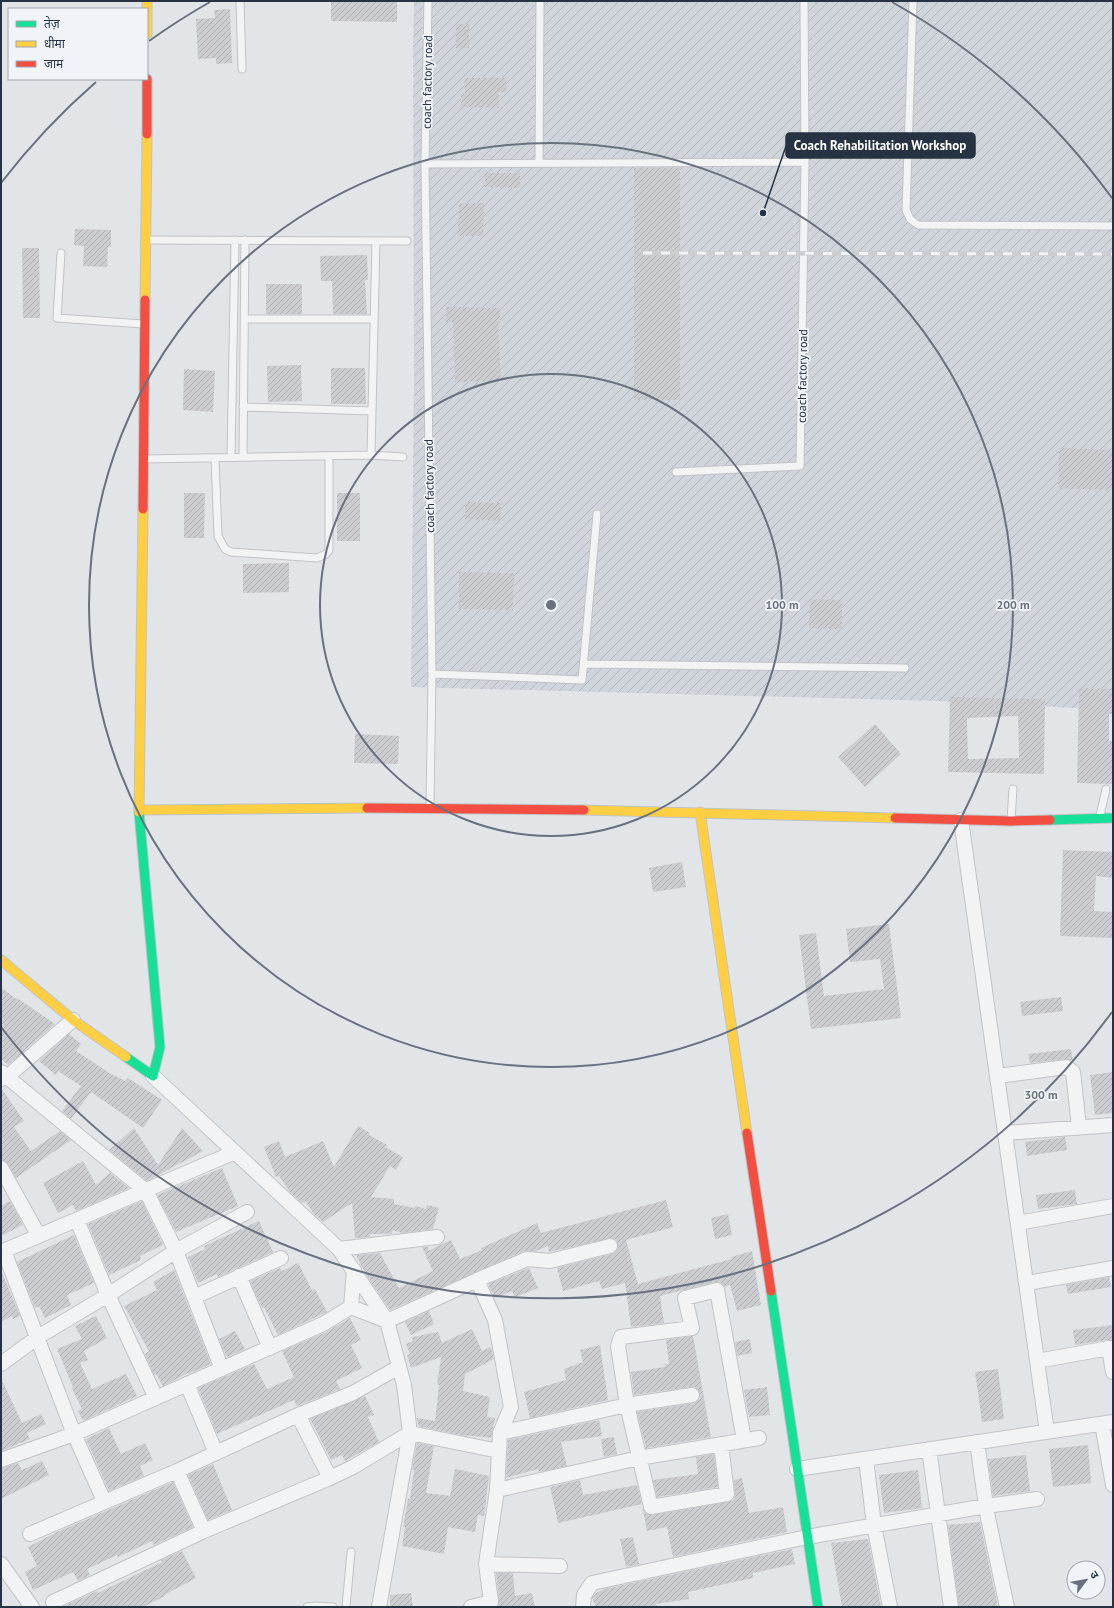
<svg xmlns="http://www.w3.org/2000/svg" width="1114" height="1608" font-family="'PT Sans','Noto Sans Devanagari',sans-serif">
  <style>
    .industrial { fill: url(#industrial-furrows) }
    .building { fill: url(#building-hatch); fill-rule: evenodd }
    .lines { fill: none; stroke-linecap: round; stroke-linejoin: round }
    .lane-casing { stroke: #c0c3c6; stroke-width: 9 }
    .street-casing { stroke: #c0c3c6; stroke-width: 16 }
    .fast-casing { stroke: #c0c3c6; stroke-width: 11 }
    .slow-casing { stroke: #c0c3c6; stroke-width: 11 }
    .jam-casing { stroke: #c0c3c6; stroke-width: 11 }
    .lane { stroke: #f2f3f4; stroke-width: 7 }
    .street { stroke: #f2f3f4; stroke-width: 14 }
    .fast { stroke: #16e098; stroke-width: 9 }
    .slow { stroke: #ffcf43; stroke-width: 9 }
    .jam { stroke: #f24e42; stroke-width: 9 }
    .rail-casing { stroke: #cbcdcf; stroke-width: 4.5 }
    .rail { stroke: #f0f3f7; stroke-width: 3; stroke-dasharray: 9; stroke-linecap: butt }
    .ring { fill: none; stroke: #68717d; stroke-width: 2 }
    .labels { text-anchor: middle; dominant-baseline: central; stroke-width: 3.5; stroke-linejoin: round; paint-order: stroke }
    .street-label { font-size: 12px; fill: #273343; stroke: #f0f3f7 }
    .centre { fill: #68717d; stroke: #f0f3f7; stroke-width: 2 }
    .ring-label { font-size: 12px; text-anchor: middle; font-weight: bold; fill: #68717d; stroke: #f0f3f7; stroke-width: 3.5; stroke-linejoin: round; paint-order: stroke }
    .leader { fill: none; stroke: #273343; stroke-width: 1.5 }
    .callout-dot { fill: #273343; stroke: #f0f3f7; stroke-width: 1.5 }
    .callout { fill: #273343; stroke: #273343; stroke-width: 1.5 }
    .callout-label { font-size: 13px; text-anchor: middle; font-weight: bold; fill: #fff }
  </style>
  <defs>
    <pattern id="industrial-furrows" width="10" height="10" patternUnits="userSpaceOnUse"><rect width="10" height="10" fill="#d0d5db"/><path d="M-1 1l2-2M0 10L10 0M9 11l2-2" fill="none" stroke="#b3b7bd"/></pattern>
    <pattern id="building-hatch" width="6" height="6" patternUnits="userSpaceOnUse"><rect width="6" height="6" fill="#cbcdd0"/><path d="M-1 1l2-2M0 6l6-6M5 7l2-2" fill="none" stroke="#aeb0b4"/></pattern>
  </defs>
  <rect width="100%" height="100%" fill="#e2e5e8"/>
  <path class="industrial" d="M414,1H1113V710L937,701L411,687L414,377L413,50Z"/>
  <path class="building" d="M331,1H397V22L331,21Z
    M230,9L232,63L216,64V58L198,59L196,19L215,18L214,10Z
    M456,24H469V48H456Z
    M464,78H506V92H499V108L461,107V94H465Z
    M634,168H680V400H634Z
    M485,173H520V188L485,187Z
    M484,203L483,236H458L459,204Z
    M75,229L111,230V247H108L107,267L83,266L84,246L74,245Z
    M22,248H39L40,318H23Z
    M367,255L368,280H365L367,314H333L332,281H321L320,256Z
    M266,284H302V314H266Z
    M446,307L500,308V323H498L501,381L455,382L453,322H446Z
    M301,365L302,401L268,402L267,366Z
    M331,368H365L366,404H331Z
    M184,369L215,371L213,412L183,410Z
    M1059,448L1113,450V490L1058,488Z
    M184,493H205L204,538H184Z
    M337,493H360V541H337Z
    M465,502L501,503L500,521L465,519Z
    M289,563V592L243,593V564Z
    M459,572L514,573L513,610L459,609Z
    M810,599L842,600V629L809,628Z
    M1079,688L1113,689V714H1109V741H1113V784L1077,783Z
    M950,697L1045,699L1044,774L948,772ZM1018,716L1019,758L968,759L967,718Z
    M875,724L901,754L865,787L838,757Z
    M355,734L399,736L398,764L354,763Z
    M1063,850L1113,852V878L1096,876L1094,911L1113,912V938L1060,936Z
    M682,862L686,887L653,892L649,868Z
    M889,924L901,1018L811,1029L799,935L816,933L824,996L884,989L880,959L850,962L846,929Z
    M1,987L16,999L17,998L55,1024L8,1065L1,1059Z
    M1061,997L1063,1011L1022,1016L1020,1002Z
    M69,1034L81,1044L76,1051L114,1076V1075L125,1081L128,1078L162,1100L143,1128L91,1092L71,1119L62,1111L81,1086L58,1071L56,1075L39,1061Z
    M1071,1049L1073,1061L1065,1059L1030,1063L1028,1054Z
    M1113,1072V1113L1095,1115L1090,1075Z
    M1,1088L24,1121L14,1127L31,1151L60,1131L71,1140L16,1178L8,1164L1,1160Z
    M358,1126L370,1133L369,1135L387,1145L385,1147L403,1157L396,1170L390,1166L371,1197L394,1199V1204L415,1208V1206L426,1209L427,1205L439,1208L433,1229L403,1233L392,1230V1234H369L371,1237L355,1238L352,1203L323,1222L314,1214L305,1201L302,1203L290,1192L279,1176L276,1177L264,1147L279,1141L285,1157L323,1141L334,1167Z
    M134,1128L158,1165L182,1128L203,1151L147,1181L109,1150Z
    M1065,1137L1067,1150L1027,1156L1025,1142Z
    M83,1161L96,1185L110,1173L129,1188L76,1211L73,1205L58,1213L43,1183Z
    M222,1168L238,1206L176,1232L157,1195Z
    M1075,1190L1077,1204L1038,1209L1036,1195Z
    M666,1200L673,1227L626,1240L638,1284L732,1259L731,1257L752,1251L761,1305L737,1311L730,1285L724,1287L720,1282H715L660,1296L664,1323L631,1327L625,1283L602,1289L599,1281L563,1291L557,1268L612,1254L618,1249V1244L616,1240L612,1238L549,1252L548,1246L536,1251H524L390,1310L365,1273L357,1257V1255L380,1253L399,1288L433,1271L422,1247H429L428,1251L451,1240L460,1259L482,1250L481,1248L537,1223L541,1233Z
    M10,1201L23,1225L1,1236V1206Z
    M142,1201L163,1245L140,1256L141,1260L109,1275L88,1224Z
    M728,1214L732,1235L715,1239L711,1218Z
    M259,1221L273,1252L218,1277L217,1274L198,1283L188,1257L205,1249L204,1246Z
    M74,1235L94,1283L67,1295L71,1305L45,1318L39,1306L35,1308L17,1262Z
    M298,1263L312,1290L315,1289L327,1312L278,1335L264,1307L262,1308L250,1281L280,1268L282,1271Z
    M529,1268L538,1288L515,1297L512,1291L495,1298L488,1284Z
    M1,1270L20,1316L13,1319L12,1316L1,1322Z
    M174,1270L211,1364L188,1374V1373L163,1386L156,1374L154,1375L145,1354L149,1351L124,1306L157,1290L153,1282Z
    M1109,1277L1111,1287L1068,1294L1066,1285Z
    M429,1311L434,1324L411,1335L405,1322Z
    M96,1316L107,1338L84,1351L88,1360L80,1363L92,1389L126,1374L137,1396L83,1421L78,1411L82,1409L72,1388L73,1387L57,1349L82,1339L75,1326Z
    M350,1318L361,1340L351,1345L362,1368L336,1381L340,1389L297,1406L294,1400L217,1434L198,1388L254,1364L267,1389L294,1377L282,1351L326,1332Z
    M1113,1325V1341L1107,1340L1075,1345L1073,1330Z
    M472,1329L482,1351L491,1347L494,1359L465,1374L463,1391L490,1397L487,1417L495,1418L491,1438L461,1435L418,1426L417,1418L435,1421L439,1385L437,1384L441,1357L411,1368L407,1355L410,1354L406,1344L413,1341L412,1337L438,1332L442,1343Z
    M235,1331L245,1349L227,1357L219,1339Z
    M693,1336L711,1437L646,1448L637,1412L694,1403L700,1398V1393L695,1387H691L634,1395L631,1372L665,1367L664,1364H669L666,1340Z
    M750,1339L752,1353L737,1356L735,1342Z
    M600,1345L608,1400L530,1418L524,1392L566,1380L564,1369L583,1362L580,1350Z
    M998,1369L1004,1419L982,1422L975,1372Z
    M1,1378L22,1423L41,1414L46,1424L27,1433L30,1439L1,1451Z
    M767,1387L770,1415L749,1417L744,1390Z
    M365,1396L374,1415L368,1417L379,1442L345,1461L342,1455L331,1460L310,1419Z
    M599,1420L602,1436L561,1442L567,1466L539,1472L538,1469L506,1478L508,1440Z
    M109,1428L121,1454L145,1443L153,1460L140,1466L144,1476L109,1491L86,1439Z
    M614,1437L617,1454L604,1457L601,1439Z
    M417,1443L434,1446L426,1493L450,1496L455,1469L489,1476L484,1516L478,1515L475,1532L448,1527L444,1554L402,1546L405,1527H403L408,1499H410L414,1470H412Z
    M1088,1445L1091,1483L1053,1487L1049,1449Z
    M714,1454L718,1487L657,1497L653,1480L698,1474L696,1457Z
    M1026,1455L1030,1491L993,1496L988,1459Z
    M42,1461L49,1475L1,1499V1468L18,1463L22,1470Z
    M213,1464L232,1510L208,1520L188,1475Z
    M918,1470L922,1508L884,1513L879,1475Z
    M742,1478L749,1513L783,1507L787,1532L673,1557L667,1527L647,1531L642,1506L645,1513L652,1515L728,1502L733,1500L735,1497L734,1480Z
    M580,1480L583,1495L637,1485L642,1504L558,1523L550,1487Z
    M173,1482L193,1527L154,1545L152,1541L118,1557L117,1555L87,1569L90,1575L78,1581L73,1572L33,1590L25,1572L37,1566L28,1547L55,1533Z
    M980,1522L998,1607H959L948,1525Z
    M633,1537L639,1564L626,1567L620,1539Z
    M868,1539L881,1607H842L831,1543Z
    M792,1549L795,1564L753,1573V1578L688,1592L689,1599L656,1604L657,1607H596L592,1598L596,1593L604,1589Z
    M182,1551L196,1578L164,1595L165,1596L143,1607H62L97,1591L98,1593L162,1562L161,1560Z
    M496,1573H513L515,1596L532,1593L535,1607H498L499,1601Z
    M411,1593L413,1607H390V1595Z"/>
  <g class="lines">
    <defs>
      <path id="lane" d="M240,1L242,69
        M428,1L425,164L432,674L430,806
        M913,1L906,210L910,219L918,225L1113,226
        M539,163L540,1
        M425,164L805,162
        M146,240L407,241
        M61,253L57,318L143,324
        M245,319H374
        M243,407L372,411
        M371,455L376,241
        M231,457L235,240
        M243,457L245,240
        M215,458L218,536L225,549L231,552L317,558L326,554L329,550V456
        M145,459L371,455L403,457
        M676,472L800,466L805,162L804,1
        M584,664L905,668
        M432,674L582,680L597,514
        M1100,816L1106,789
        M1011,820L1013,789
        M307,1607L316,1606L333,1607
        M346,1607L351,1552"/>
      <path id="street" d="M961,820L1047,1432
        M1,1072L146,1191L176,1251L222,1369
        M153,1076L339,1249L387,1321L404,1385L410,1433L379,1607
        M998,1076L1066,1067L1073,1072L1079,1127
        M1,1079L8,1076L73,1020
        M1006,1133L1113,1125
        M1,1168L39,1236
        M77,1220L108,1295L156,1398
        M1018,1223L1113,1206
        M339,1249L437,1237
        M4,1251L74,1434L104,1501
        M1,1252L235,1152
        M239,1276L270,1348
        M1027,1283L1113,1268
        M194,1297L281,1258
        M351,1307L387,1321L477,1280L527,1259L550,1261L610,1246
        M351,1307L354,1270
        M1037,1361L1109,1348L1113,1372
        M1,1364L38,1337L108,1295L176,1251L247,1212
        M187,1384L216,1453
        M298,1415L330,1478
        M1102,1424L1113,1485
        M500,1433L627,1405L692,1395
        M977,1442L987,1513L1007,1607
        M721,1444L727,1494L651,1507L627,1405L618,1346L621,1337L692,1328L685,1298L717,1290L744,1440
        M929,1449L951,1607
        M866,1459L874,1525L890,1607
        M1,1460L74,1434L323,1324L351,1307
        M797,1469L1113,1422
        M177,1471L204,1531
        M497,1490L639,1458L759,1438
        M30,1534L177,1471L298,1415L353,1393L399,1367
        M1,1564L32,1607
        M486,1564L560,1566
        M53,1602L204,1531L330,1478L353,1467L410,1433L499,1451
        M471,1607L491,1602L486,1564L497,1490L500,1433L511,1407L495,1320L477,1280
        M583,1607L584,1595L592,1583L807,1537L986,1506L1037,1499"/>
      <path id="fast" d="M1050,820L1113,818
        M126,1057L153,1076L160,1047L139,812
        M771,1291L818,1607"/>
      <path id="slow" d="M147,1V34
        M145,300L147,134
        M139,810L367,808
        M584,810L895,818
        M139,812L143,509
        M700,812L747,1133
        M1,960L73,1020L126,1057"/>
      <path id="jam" d="M147,134V79
        M143,509L145,300
        M367,808L584,810
        M895,818L1011,821L1050,820
        M747,1133L771,1291"/>
    </defs>
    <use href="#lane" class="lane-casing"/>
    <use href="#street" class="street-casing"/>
    <use href="#fast" class="fast-casing"/>
    <use href="#slow" class="slow-casing"/>
    <use href="#jam" class="jam-casing"/>
    <use href="#lane" class="lane"/>
    <use href="#street" class="street"/>
    <use href="#fast" class="fast"/>
    <use href="#slow" class="slow"/>
    <use href="#jam" class="jam"/>
    <defs>
      <path id="rail" d="M643,253L1113,254"/>
    </defs>
    <use href="#rail" class="rail-casing"/>
    <use href="#rail" class="rail"/>
  </g>
  <g class="ring">
    <circle cx="551" cy="605" r="231"/>
    <circle cx="551" cy="605" r="462"/>
    <path d="M1112 1012A693 693 0 0 1 1 1027M1 183A693 693 0 0 1 96 82M149 41A693 693 0 0 1 210 2M892 2A693 693 0 0 1 1112 198"/>
  </g>
  <g class="labels">
    <g class="street-label">
      <text transform="translate(427 82) rotate(-89)">coach factory road</text>
      <text transform="translate(802 376) rotate(-89)">coach factory road</text>
      <text transform="translate(429 486) rotate(-91)">coach factory road</text>
    </g>
  </g>
  <circle cx="551" cy="605" r="6" class="centre"/>
  <g class="ring-label">
    <text x="782" y="609">100 m</text>
    <text x="1013" y="609">200 m</text>
    <text x="1041" y="1099">300 m</text>
  </g>
  <path class="leader" d="M763 213L786 146"/>
  <circle class="callout-dot" cx="763" cy="213" r="4"/>
  <rect class="callout" x="786" y="133" width="189" height="25" rx="4"/>
  <g class="callout-label">
    <text x="880" y="150">Coach Rehabilitation Workshop</text>
  </g>
  <rect width="1114" height="1608" fill="none" stroke="#273343" stroke-width="4"/>
  <rect x="8" y="8" width="140" height="72" fill="#f0f3f7" stroke="#a0a6af"/>
  <rect x="16" y="21" width="20" height="6" fill="#16e098" stroke="#a0a6af"/>
  <text x="44" y="28" font-size="12" fill="#273343">तेज़</text>
  <rect x="16" y="41" width="20" height="6" fill="#ffcf43" stroke="#a0a6af"/>
  <text x="44" y="48" font-size="12" fill="#273343">धीमा</text>
  <rect x="16" y="61" width="20" height="6" fill="#f24e42" stroke="#a0a6af"/>
  <text x="44" y="68" font-size="12" fill="#273343">जाम</text>
  <g transform="translate(1086 1580) rotate(58)"><circle r="19" fill="#f0f3f7" stroke="#a0a6af"/>
  <path d="M0-3L7 15L0 10L-7 15Z" fill="#68717d"/>
  <text y="-6" font-size="11" font-weight="bold" text-anchor="middle" fill="#273343">उ</text>
  </g>
</svg>
